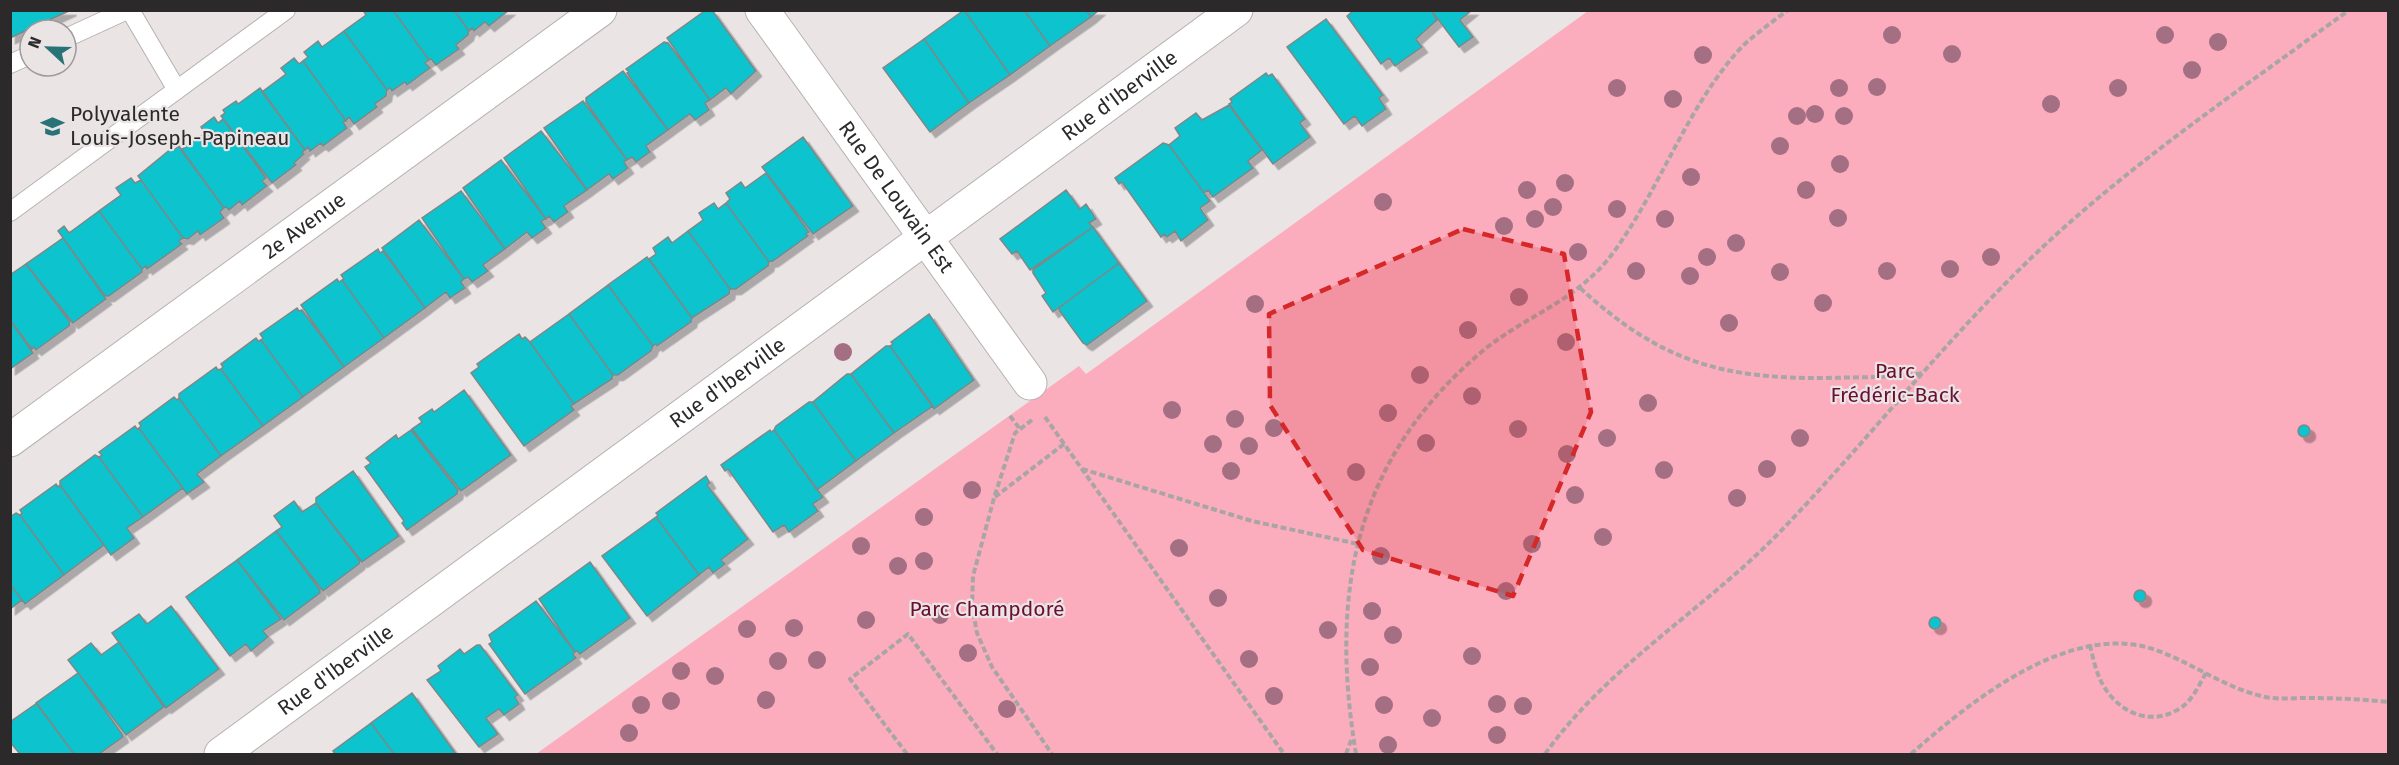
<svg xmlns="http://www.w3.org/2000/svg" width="2399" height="765" font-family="'Fira Sans',sans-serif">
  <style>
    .green { fill: #fbadbe }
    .building { fill: #09c3cd; stroke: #818787; stroke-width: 1.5; filter: url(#shadow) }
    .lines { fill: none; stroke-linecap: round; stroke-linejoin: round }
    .lane-casing { stroke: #b7b1b2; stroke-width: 20 }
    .street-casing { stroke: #b7b1b2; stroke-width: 35 }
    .path { stroke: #a9a5a5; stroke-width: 4; stroke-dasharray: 6 3; stroke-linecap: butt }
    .lane { stroke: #fff; stroke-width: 18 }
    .street { stroke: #fff; stroke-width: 33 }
    .tree { fill: #a46f82 }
    .marked { fill: #d62828; fill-opacity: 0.2; stroke: #d62828; stroke-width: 4.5; stroke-dasharray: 12 8; stroke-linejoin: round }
    .labels { text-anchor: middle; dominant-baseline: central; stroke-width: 4.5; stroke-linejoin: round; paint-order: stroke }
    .street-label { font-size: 21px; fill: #2b2929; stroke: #eae4e5 }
    .poi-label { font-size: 21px; fill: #2b2929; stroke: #eae4e5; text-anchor: start }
    .park-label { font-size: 21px; fill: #6a0f31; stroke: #eae4e5 }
  </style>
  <defs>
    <filter id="shadow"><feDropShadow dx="5.5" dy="5.5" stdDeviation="0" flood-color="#0004"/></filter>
  </defs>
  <rect width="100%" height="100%" fill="#eae4e5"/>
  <path class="green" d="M1588,11H2388V754H536L1079,366L1086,374Z"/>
  <path class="building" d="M10,10H71L10,38Z
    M363,10H393L429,60L425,63L430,68L407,85L405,82L392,91L390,88L387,90L344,31L366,15Z
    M393,10H454L469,31L468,35L456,45L459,49L436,65L431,59L429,60Z
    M454,10H509L489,26L485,22L474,31L472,28L469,31Z
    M706,10H712L756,71L731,94L726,88L710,100L667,38Z
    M964,10L1010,75L969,103L924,39Z
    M964,10H1024L1050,46L1010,75Z
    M1024,10H1086L1091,17L1050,46Z
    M1086,10H1099L1091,17Z
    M1354,10H1431L1437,20L1416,39L1422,47L1395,66L1389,58L1381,64L1347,16Z
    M1431,10H1472L1460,20L1473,37L1459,47Z
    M1326,19L1383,95L1379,98L1386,109L1362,126L1355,116L1344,124L1287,47Z
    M344,31L387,90L386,96L375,104L377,107L354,124L349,117L346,121L303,61L308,57L304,52L318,41L322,47Z
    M924,39L969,103L930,132L883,68Z
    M664,42L668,43L710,100L705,103L709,110L695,120L690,114L668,130L627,73L629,72L626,69Z
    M294,58L299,64L303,61L346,121L343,122L347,128L323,146L321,143L310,151L308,147L305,150L262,92L286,74L281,68Z
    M623,71L668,130L646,146L650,152L636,162L632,157L627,160L586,102V98Z
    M1266,73L1268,76L1272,74L1305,119L1300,123L1310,137L1273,164L1229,104L1232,102L1230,99Z
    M260,88L305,150L302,152L304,154L294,163L296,165L272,183L221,116L225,113L223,110L236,101L238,104Z
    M583,101L627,160L624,162L628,168L613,179L609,174L587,190L544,128Z
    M1229,105L1262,150L1248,161L1253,168L1213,197L1208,190L1204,193L1169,145L1180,136L1175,128L1196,113L1202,120Z
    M214,117L218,123L223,119L266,178L262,181L267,186L242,205L240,201L229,210L226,207L224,208L181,150L205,133L201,127Z
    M541,131L587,190L564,206L568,212L554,222L549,216L546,219L504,158Z
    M803,137L853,206L813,234L762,167Z
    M1163,143L1169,145L1210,201L1200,208L1208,220L1181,241L1175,231L1167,237L1164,234L1161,237L1122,182L1119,184L1115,178Z
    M179,146L224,208L220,212L224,218L200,235L198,231L188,239L183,238L138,176L172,148L174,150Z
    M501,160L546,219L541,221L546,228L532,238L527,232L505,249L463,188Z
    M766,173L809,232L806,234L808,236L773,261L769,262L726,203L730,199L726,193L741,182L745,188Z
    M131,178L135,183L141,180L183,238L179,241L182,244L147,269L146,266L142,269L99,211L121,195L116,188Z
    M1066,190L1080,209L1086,204L1096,219L1089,223L1093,227L1030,270L1017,251L1012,254L1000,239Z
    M461,191L505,249L483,265L488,271L472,282L468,277L464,279L422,218Z
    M714,203L718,209L726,203L769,262L768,266L736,289H730L688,231L703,220L699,213Z
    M99,211L142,269V272L109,296H105L58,231L64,226L69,233Z
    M419,220L464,279L461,282L465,288L450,298L446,292L425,308L382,248Z
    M1093,227L1119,263L1053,312L1042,296L1046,293L1033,273V270Z
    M688,231L730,289L729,294L692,318L649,259L656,254L653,248L668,237L672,243Z
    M63,238L106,299L73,323L26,264Z
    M378,249L380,253L383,251L425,308L384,338L342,280L344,279L341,275Z
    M647,257L692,318L691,322L657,346L656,344L653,346L608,285Z
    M1119,263L1147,301L1087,345L1083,343L1059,310L1060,307Z
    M26,264L70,322L69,326L36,350L34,347L32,349L10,320V275Z
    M337,279L339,282L342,280L384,338L344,367L301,305Z
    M608,285L653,346L651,351L618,375H613L569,314Z
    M297,308L299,311L302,310L344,367L303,397L261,340L263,338L260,334Z
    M569,314L613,375L612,379L574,404L530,342Z
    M929,314L974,380L934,409L890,346L893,344L891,342Z
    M10,320L33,353L10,369Z
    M519,334L522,339L525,337L530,342L574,404L571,406L574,410L524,446L471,373L479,367L477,364Z
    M256,338L258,341L261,340L303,397L263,426L221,369L223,367L221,364Z
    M886,346H890L933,406L894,433L851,374Z
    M216,367L218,370L221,369L263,426L221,456L179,398V394Z
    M847,374H851L894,433L856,461L813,402Z
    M464,390L511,455L461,491L412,429L422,422L419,418L432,409L434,412Z
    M174,397L177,400L179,398L221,456L197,474L204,482L187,494L139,428L141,426L139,423Z
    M809,402H813L856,461L817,490L774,430L776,426Z
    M2298 431a6 6 0 1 1 12 0a6 6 0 1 1-12 0Z
    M135,426L137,429L139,428L183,488L143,517L99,457L102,455L99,452Z
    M411,430L458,490L457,494L407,530L402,523L404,521L365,467L371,463L366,458L396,435L398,439Z
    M770,430L771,432L774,430L823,497L813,504L818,511L789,532L784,525L773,532L728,469L725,471L721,465Z
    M95,455L99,457L143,517L127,528L134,538L111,555L60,485V481Z
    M353,471L399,536L362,562L316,503V498Z
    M706,476L710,483L707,485L748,539L721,560L725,564L713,573L709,567L699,575L656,517L658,515L656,513Z
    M56,484L58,487L60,485L104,545L64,575L20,515L22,513L20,510Z
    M294,501L302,512L316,503L360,561L359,564L323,591L276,531L282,527L274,516Z
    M16,513L20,515L64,575L25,604L10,584V517Z
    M656,517L699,575L647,616L602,556Z
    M276,531L320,590V593L284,620L237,560Z
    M237,560L281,619L263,631L268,637L251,651L246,644L230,656L186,597Z
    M590,562L630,618L580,654L577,651L575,652L539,599Z
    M10,584L22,600L10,609Z
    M2134 596a6 6 0 1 1 12 0a6 6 0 1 1-12 0Z
    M536,601L575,652L573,654L576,658L525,694L489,644L492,642L489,635Z
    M171,606L219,669L166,708L112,633L139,614L147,624Z
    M1929 623a6 6 0 1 1 12 0a6 6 0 1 1-12 0Z
    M119,642L164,707L126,735L68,660L91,643L101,655Z
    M477,645H480L518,695L515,697L519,704L504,715L499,709L486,718L498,734L479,747L427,680L441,671L438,666L460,649L464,654Z
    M78,673L122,734L123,737L99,754H74L36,703Z
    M412,693L456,754H394L371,723Z
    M37,703L38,705L74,754H20L10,742V722Z
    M371,723L394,754H335L333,751Z"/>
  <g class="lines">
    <defs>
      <path id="lane" d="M130,10L177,90
        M66,38L127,10
        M10,64L30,55
        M10,212L286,10"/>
      <g id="street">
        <path id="s1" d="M762,10L1030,383"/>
        <path id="s2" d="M10,440L600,10"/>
        <path id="s3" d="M221,754L1236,10"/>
      </g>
    </defs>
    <use href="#lane" class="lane-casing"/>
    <use href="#street" class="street-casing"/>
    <path class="path" d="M1580,288C1660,361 1720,379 1827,378C1859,377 1891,378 1923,373
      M1010,416L1020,429
      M1045,417L1284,754
      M1032,420L1015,433L994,498L973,576L972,606L977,633L992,667L1052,754
      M1082,469L1252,521L1358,544
      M995,497L1064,444
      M2090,645C2093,658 2096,673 2103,685C2119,713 2152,728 2182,707C2193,699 2199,685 2206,673
      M907,754L850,679L908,634L997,754
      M1346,754L1352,738
      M1356,754C1329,592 1354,458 1485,349C1529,314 1577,301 1613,253C1660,189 1685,111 1738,51C1753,35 1771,23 1788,10
      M1545,754C1607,667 1702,611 1777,535C1869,440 1950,333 2047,243C2140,157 2247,85 2349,10
      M1911,754C1971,701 2070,620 2156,650C2192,663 2224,687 2261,696C2274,700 2292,698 2306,698C2334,698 2361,699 2388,702"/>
    <use href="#lane" class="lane"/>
    <use href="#street" class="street"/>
  </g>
  <g class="tree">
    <circle cx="1892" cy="35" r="9"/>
    <circle cx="2165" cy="35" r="9"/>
    <circle cx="2218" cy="42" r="9"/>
    <circle cx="1952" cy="54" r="9"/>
    <circle cx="1703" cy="55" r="9"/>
    <circle cx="2192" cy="70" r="9"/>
    <circle cx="1877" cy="87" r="9"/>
    <circle cx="1617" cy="88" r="9"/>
    <circle cx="1839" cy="88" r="9"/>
    <circle cx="2118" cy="88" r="9"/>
    <circle cx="1673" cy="99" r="9"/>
    <circle cx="2051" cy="104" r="9"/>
    <circle cx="1815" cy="114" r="9"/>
    <circle cx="1797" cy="116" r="9"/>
    <circle cx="1844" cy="116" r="9"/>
    <circle cx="1780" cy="146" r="9"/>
    <circle cx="1840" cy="164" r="9"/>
    <circle cx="1691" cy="177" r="9"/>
    <circle cx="1565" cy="183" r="9"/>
    <circle cx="1527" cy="190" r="9"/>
    <circle cx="1806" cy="190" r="9"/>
    <circle cx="1383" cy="202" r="9"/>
    <circle cx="1553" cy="207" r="9"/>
    <circle cx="1617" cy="209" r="9"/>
    <circle cx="1838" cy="218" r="9"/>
    <circle cx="1535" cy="219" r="9"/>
    <circle cx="1665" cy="219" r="9"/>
    <circle cx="1504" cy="226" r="9"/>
    <circle cx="1736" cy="243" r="9"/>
    <circle cx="1578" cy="252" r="9"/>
    <circle cx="1707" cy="257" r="9"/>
    <circle cx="1991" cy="257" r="9"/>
    <circle cx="1950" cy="269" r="9"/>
    <circle cx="1636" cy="271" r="9"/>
    <circle cx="1887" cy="271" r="9"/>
    <circle cx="1780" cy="272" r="9"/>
    <circle cx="1690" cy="276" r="9"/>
    <circle cx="1519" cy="297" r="9"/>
    <circle cx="1823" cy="303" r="9"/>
    <circle cx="1255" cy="304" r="9"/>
    <circle cx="1729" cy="323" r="9"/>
    <circle cx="1468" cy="330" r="9"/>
    <circle cx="1566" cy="342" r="9"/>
    <circle cx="843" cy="352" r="9"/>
    <circle cx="1420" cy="375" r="9"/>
    <circle cx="1472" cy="396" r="9"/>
    <circle cx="1648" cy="403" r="9"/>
    <circle cx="1172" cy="410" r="9"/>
    <circle cx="1388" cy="413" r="9"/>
    <circle cx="1235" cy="419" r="9"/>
    <circle cx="1274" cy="428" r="9"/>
    <circle cx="1518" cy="429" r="9"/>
    <circle cx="1607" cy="438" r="9"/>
    <circle cx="1800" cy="438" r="9"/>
    <circle cx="1426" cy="443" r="9"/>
    <circle cx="1213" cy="444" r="9"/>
    <circle cx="1249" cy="446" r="9"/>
    <circle cx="1567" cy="454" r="9"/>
    <circle cx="1767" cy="469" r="9"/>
    <circle cx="1664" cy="470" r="9"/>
    <circle cx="1231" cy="471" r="9"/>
    <circle cx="1356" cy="472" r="9"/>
    <circle cx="972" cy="490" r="9"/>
    <circle cx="1575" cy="495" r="9"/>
    <circle cx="1737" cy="498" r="9"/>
    <circle cx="924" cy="517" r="9"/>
    <circle cx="1603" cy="537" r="9"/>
    <circle cx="1532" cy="544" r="9"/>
    <circle cx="861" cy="546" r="9"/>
    <circle cx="1179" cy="548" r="9"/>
    <circle cx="1381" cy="556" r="9"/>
    <circle cx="924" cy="561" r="9"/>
    <circle cx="898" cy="566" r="9"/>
    <circle cx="1506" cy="591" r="9"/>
    <circle cx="1218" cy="598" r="9"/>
    <circle cx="1372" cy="611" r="9"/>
    <circle cx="940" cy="615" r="9"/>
    <circle cx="866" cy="620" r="9"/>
    <circle cx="794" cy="628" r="9"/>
    <circle cx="747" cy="629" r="9"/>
    <circle cx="1328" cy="630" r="9"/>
    <circle cx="1393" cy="635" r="9"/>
    <circle cx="968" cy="653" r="9"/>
    <circle cx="1472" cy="656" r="9"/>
    <circle cx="1249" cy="659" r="9"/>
    <circle cx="817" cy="660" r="9"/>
    <circle cx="778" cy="661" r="9"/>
    <circle cx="1370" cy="667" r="9"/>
    <circle cx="681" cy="671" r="9"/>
    <circle cx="715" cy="676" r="9"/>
    <circle cx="1274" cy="696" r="9"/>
    <circle cx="766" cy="700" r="9"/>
    <circle cx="671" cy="701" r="9"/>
    <circle cx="1497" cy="704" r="9"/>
    <circle cx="641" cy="705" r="9"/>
    <circle cx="1384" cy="705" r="9"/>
    <circle cx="1523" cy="706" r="9"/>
    <circle cx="1007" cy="709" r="9"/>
    <circle cx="1432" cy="718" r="9"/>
    <circle cx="629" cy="733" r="9"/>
    <circle cx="1497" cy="735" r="9"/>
    <circle cx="1388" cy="745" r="9"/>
  </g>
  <path class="marked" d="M1463,229L1564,254L1591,412L1513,596L1363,550L1270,405L1269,314Z"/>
  <defs>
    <symbol id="school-bare" viewBox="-9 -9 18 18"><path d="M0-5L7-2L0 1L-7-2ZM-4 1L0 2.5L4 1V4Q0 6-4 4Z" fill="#287378" stroke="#eae4e5" stroke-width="2.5" paint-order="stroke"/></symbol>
  </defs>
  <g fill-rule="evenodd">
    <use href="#school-bare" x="36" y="110" width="33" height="33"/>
  </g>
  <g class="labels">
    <g class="street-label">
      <text stroke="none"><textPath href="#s3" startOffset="1114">Rue d'Iberville</textPath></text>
      <text stroke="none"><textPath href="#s1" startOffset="230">Rue De Louvain Est</textPath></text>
      <text stroke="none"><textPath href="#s2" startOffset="364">2e Avenue</textPath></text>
      <text stroke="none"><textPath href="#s3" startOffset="628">Rue d'Iberville</textPath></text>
      <text stroke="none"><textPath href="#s3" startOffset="142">Rue d'Iberville</textPath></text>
    </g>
    <g class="poi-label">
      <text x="70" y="114">Polyvalente<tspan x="70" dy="24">Louis-Joseph-Papineau</tspan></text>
    </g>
    <g class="park-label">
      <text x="1895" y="371">Parc<tspan x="1895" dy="24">Frédéric-Back</tspan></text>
      <text x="987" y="609">Parc Champdoré</text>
    </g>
  </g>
  <rect width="2399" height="765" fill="none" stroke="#2b2929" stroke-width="24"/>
  <g transform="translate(48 48) rotate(292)"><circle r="28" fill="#eae4e5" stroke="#9e999a" stroke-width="1.5"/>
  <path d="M0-4.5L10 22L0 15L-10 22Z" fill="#287378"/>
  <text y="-9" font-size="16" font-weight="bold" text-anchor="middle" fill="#2b2929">N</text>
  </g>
</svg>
